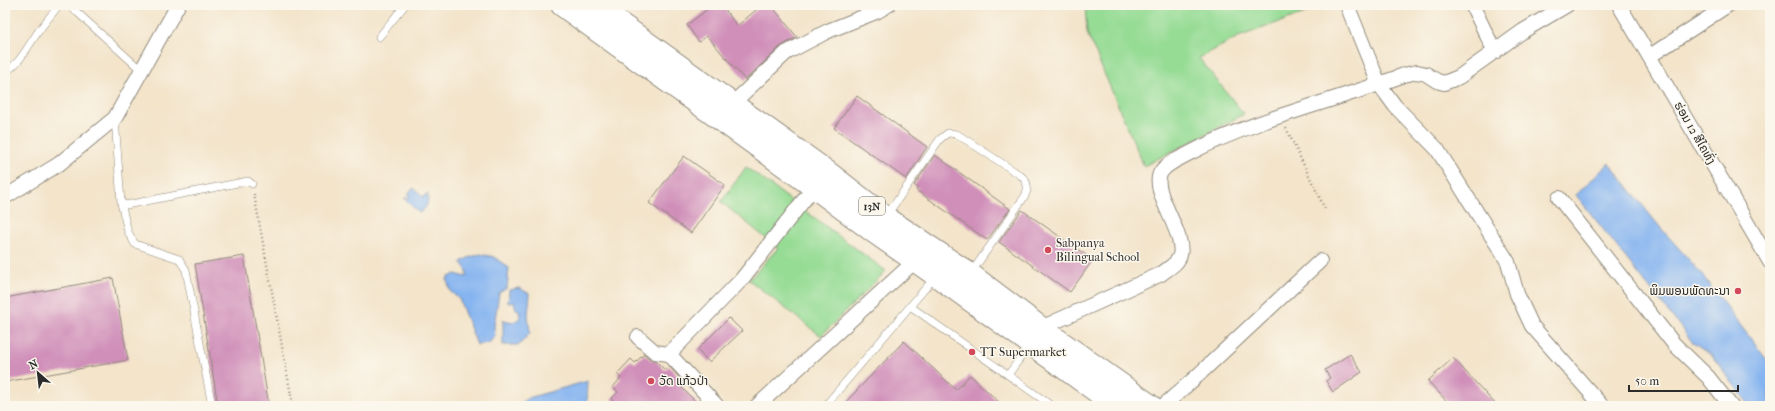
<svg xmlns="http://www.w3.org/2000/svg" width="1775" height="411" font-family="'IM FELL French Canon','Noto Sans Lao',serif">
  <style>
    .green { fill: #96dc95; stroke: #608460 }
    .water { fill: #85b4f0; stroke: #58708e }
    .building { fill: #d08fb9 }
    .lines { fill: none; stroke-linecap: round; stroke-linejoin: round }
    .service-casing { stroke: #8f887a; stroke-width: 8 }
    .minor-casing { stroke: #8f887a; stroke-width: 16 }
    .trunk-casing { stroke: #8f887a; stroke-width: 24 }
    .path { stroke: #8f887a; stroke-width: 2.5; stroke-dasharray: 1 3; stroke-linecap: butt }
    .service { stroke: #fff; stroke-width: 7 }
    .minor { stroke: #fff; stroke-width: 14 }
    .trunk { stroke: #fff; stroke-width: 22 }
    .poi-dot { fill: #d1495b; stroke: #fbf7ec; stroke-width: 1.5 }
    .labels { text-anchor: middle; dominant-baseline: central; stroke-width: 3; stroke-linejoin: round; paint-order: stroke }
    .shield { fill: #fbf7ec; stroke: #696865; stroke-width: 1 }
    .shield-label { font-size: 11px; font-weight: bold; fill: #2b2b2b }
    .street-label { font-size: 12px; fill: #2b2b2b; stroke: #fbf7ec }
    .poi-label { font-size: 12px; fill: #2b2b2b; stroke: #fbf7ec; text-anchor: start }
  </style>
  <rect width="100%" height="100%" fill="#fbf7ec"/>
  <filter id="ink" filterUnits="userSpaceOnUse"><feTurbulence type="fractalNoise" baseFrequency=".025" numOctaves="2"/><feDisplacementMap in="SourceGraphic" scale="8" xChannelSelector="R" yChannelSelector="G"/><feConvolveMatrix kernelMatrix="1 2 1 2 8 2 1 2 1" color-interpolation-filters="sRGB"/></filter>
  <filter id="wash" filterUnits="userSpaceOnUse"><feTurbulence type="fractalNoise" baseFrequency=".012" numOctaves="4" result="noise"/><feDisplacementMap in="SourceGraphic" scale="16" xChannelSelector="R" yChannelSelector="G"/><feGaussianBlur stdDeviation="0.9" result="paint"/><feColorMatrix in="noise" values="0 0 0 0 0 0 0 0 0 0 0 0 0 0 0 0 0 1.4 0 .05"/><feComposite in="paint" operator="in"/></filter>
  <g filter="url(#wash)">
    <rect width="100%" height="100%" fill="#f3e4ca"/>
    <path class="green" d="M1085,5H1327L1238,37L1199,58L1244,114L1144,166L1087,33Z
      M746,167L886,271L821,336L749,280L778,248L721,202Z"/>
    <path class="water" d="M1609,163L1659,226L1698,270L1770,364V406H1750L1712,356L1693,343L1576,195Z
      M414,188L423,197L428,193C428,203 428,208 419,213L404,198H409V192Z
      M480,254L494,257L509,268L507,288L499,293L494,326L495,337L488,343L477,345L459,299L450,291L447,278L455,274L467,277V271L461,262L468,258Z
      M519,288L530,294L528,315L530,333L519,345H503V320L514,322L520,318L519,310L516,309L514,302L508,303L509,290Z
      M588,381L587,406H517L528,398Z"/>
    <g id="blocks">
      <path class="building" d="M713,5H722L737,26L762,5H771L797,37L780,47L745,80L707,36L699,42L687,25Z
        M857,96L927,147L906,179L834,128Z
        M935,155L1010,209L987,240L916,190L918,188L914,185Z
        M684,156L725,185L691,233L649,203Z
        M1022,210L1093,260L1070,292L999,242Z
        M244,256L269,406H218L195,264Z
        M113,278L128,360L5,382V298Z
        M729,318L742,331L709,362L697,350Z
        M904,341L956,390L970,375L1003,406H842Z
        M644,354L650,359L656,361L665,370L669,366L685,384L682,388L700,406H617L611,399L618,392L613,387L621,378L617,374L631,359L635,363Z
        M1350,354L1362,372L1333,392L1326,381L1330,378L1325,370Z
        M1453,358L1497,406H1451L1428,381Z"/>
    </g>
  </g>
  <g filter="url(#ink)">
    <use href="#blocks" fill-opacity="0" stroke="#8f887a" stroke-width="1"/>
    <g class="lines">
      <defs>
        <path id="service" d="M69,5L141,70
          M379,37L405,5
          M5,72C19,64 25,51 34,38C41,26 51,16 59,5
          M115,118L121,203L126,205L248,181L252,184
          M121,203L128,232L135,244L179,259L186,270L212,406
          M887,215L940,139L948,133L957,134L1020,175C1028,181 1029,188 1025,196L971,273
          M910,306L1052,406
          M1008,375L1029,346
          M825,406L935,277"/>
        <path id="minor" d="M1347,5L1379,84L1395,106L1437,149L1508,262L1517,294L1532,326L1602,406
          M1472,5L1495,52
          M1619,5L1770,262
          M1650,56L1728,5
          M732,104L786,53L828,31L878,11L888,5
          M5,197L59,164L115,118L178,5
          M1559,198L1674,344L1708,377L1731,406
          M1041,328L1161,274C1167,269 1178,264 1180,255C1186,233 1149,190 1161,172C1167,163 1179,159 1188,154C1256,118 1333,102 1404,75L1417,72L1426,74L1437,81L1444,83L1459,77L1523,31L1567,5
          M638,337L655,352L669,354L742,279L814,187
          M669,354L717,406
          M757,406L915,261
          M1163,406L1195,378L1320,261"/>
        <path id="trunk" d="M562,5L814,187L874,232L937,276L1117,406
          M594,5L826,171L885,217L971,275L1041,328L1151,406"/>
      </defs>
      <use href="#service" class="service-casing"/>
      <use href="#minor" class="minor-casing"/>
      <use href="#trunk" class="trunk-casing"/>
      <path class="path" d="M1286,128L1325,209
        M254,194L293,406"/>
      <use href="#service" class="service"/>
      <use href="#minor" class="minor"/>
      <use href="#trunk" class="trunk"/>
    </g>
  </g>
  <g class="poi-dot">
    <circle cx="1048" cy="250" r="4"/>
    <circle cx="1738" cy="291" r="4"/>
    <circle cx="972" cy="352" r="4"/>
    <circle cx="651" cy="381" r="4"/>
  </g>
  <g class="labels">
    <rect class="shield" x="859" y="197" width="26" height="18" rx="3"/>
    <g class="shield-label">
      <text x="872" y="206">13N</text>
    </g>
    <g class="street-label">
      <text transform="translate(1695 133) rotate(60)">ຮ່ອມ 12 ສີໄຄທົ່ງ</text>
    </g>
    <g class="poi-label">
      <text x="1056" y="243">Sabpanya<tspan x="1056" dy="14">Bilingual School</tspan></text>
      <text x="1730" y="291" text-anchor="end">ພິມພອນພັດທະນາ</text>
      <text x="980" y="352">TT Supermarket</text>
      <text x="659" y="381">ວັດ ແກ້ວປ່າ</text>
    </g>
  </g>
  <rect width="1775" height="411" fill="none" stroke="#fbf7ec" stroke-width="20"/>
  <g transform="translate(38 373) rotate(332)" stroke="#fbf7ec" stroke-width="3" paint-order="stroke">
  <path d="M0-3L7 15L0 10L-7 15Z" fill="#2b2b2b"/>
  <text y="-6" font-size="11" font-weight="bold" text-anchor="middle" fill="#2b2b2b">N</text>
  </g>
  <path d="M1629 385v6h109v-6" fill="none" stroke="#2b2b2b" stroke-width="2"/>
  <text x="1635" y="385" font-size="12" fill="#2b2b2b" stroke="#fbf7ec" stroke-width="3" paint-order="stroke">50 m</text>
</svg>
